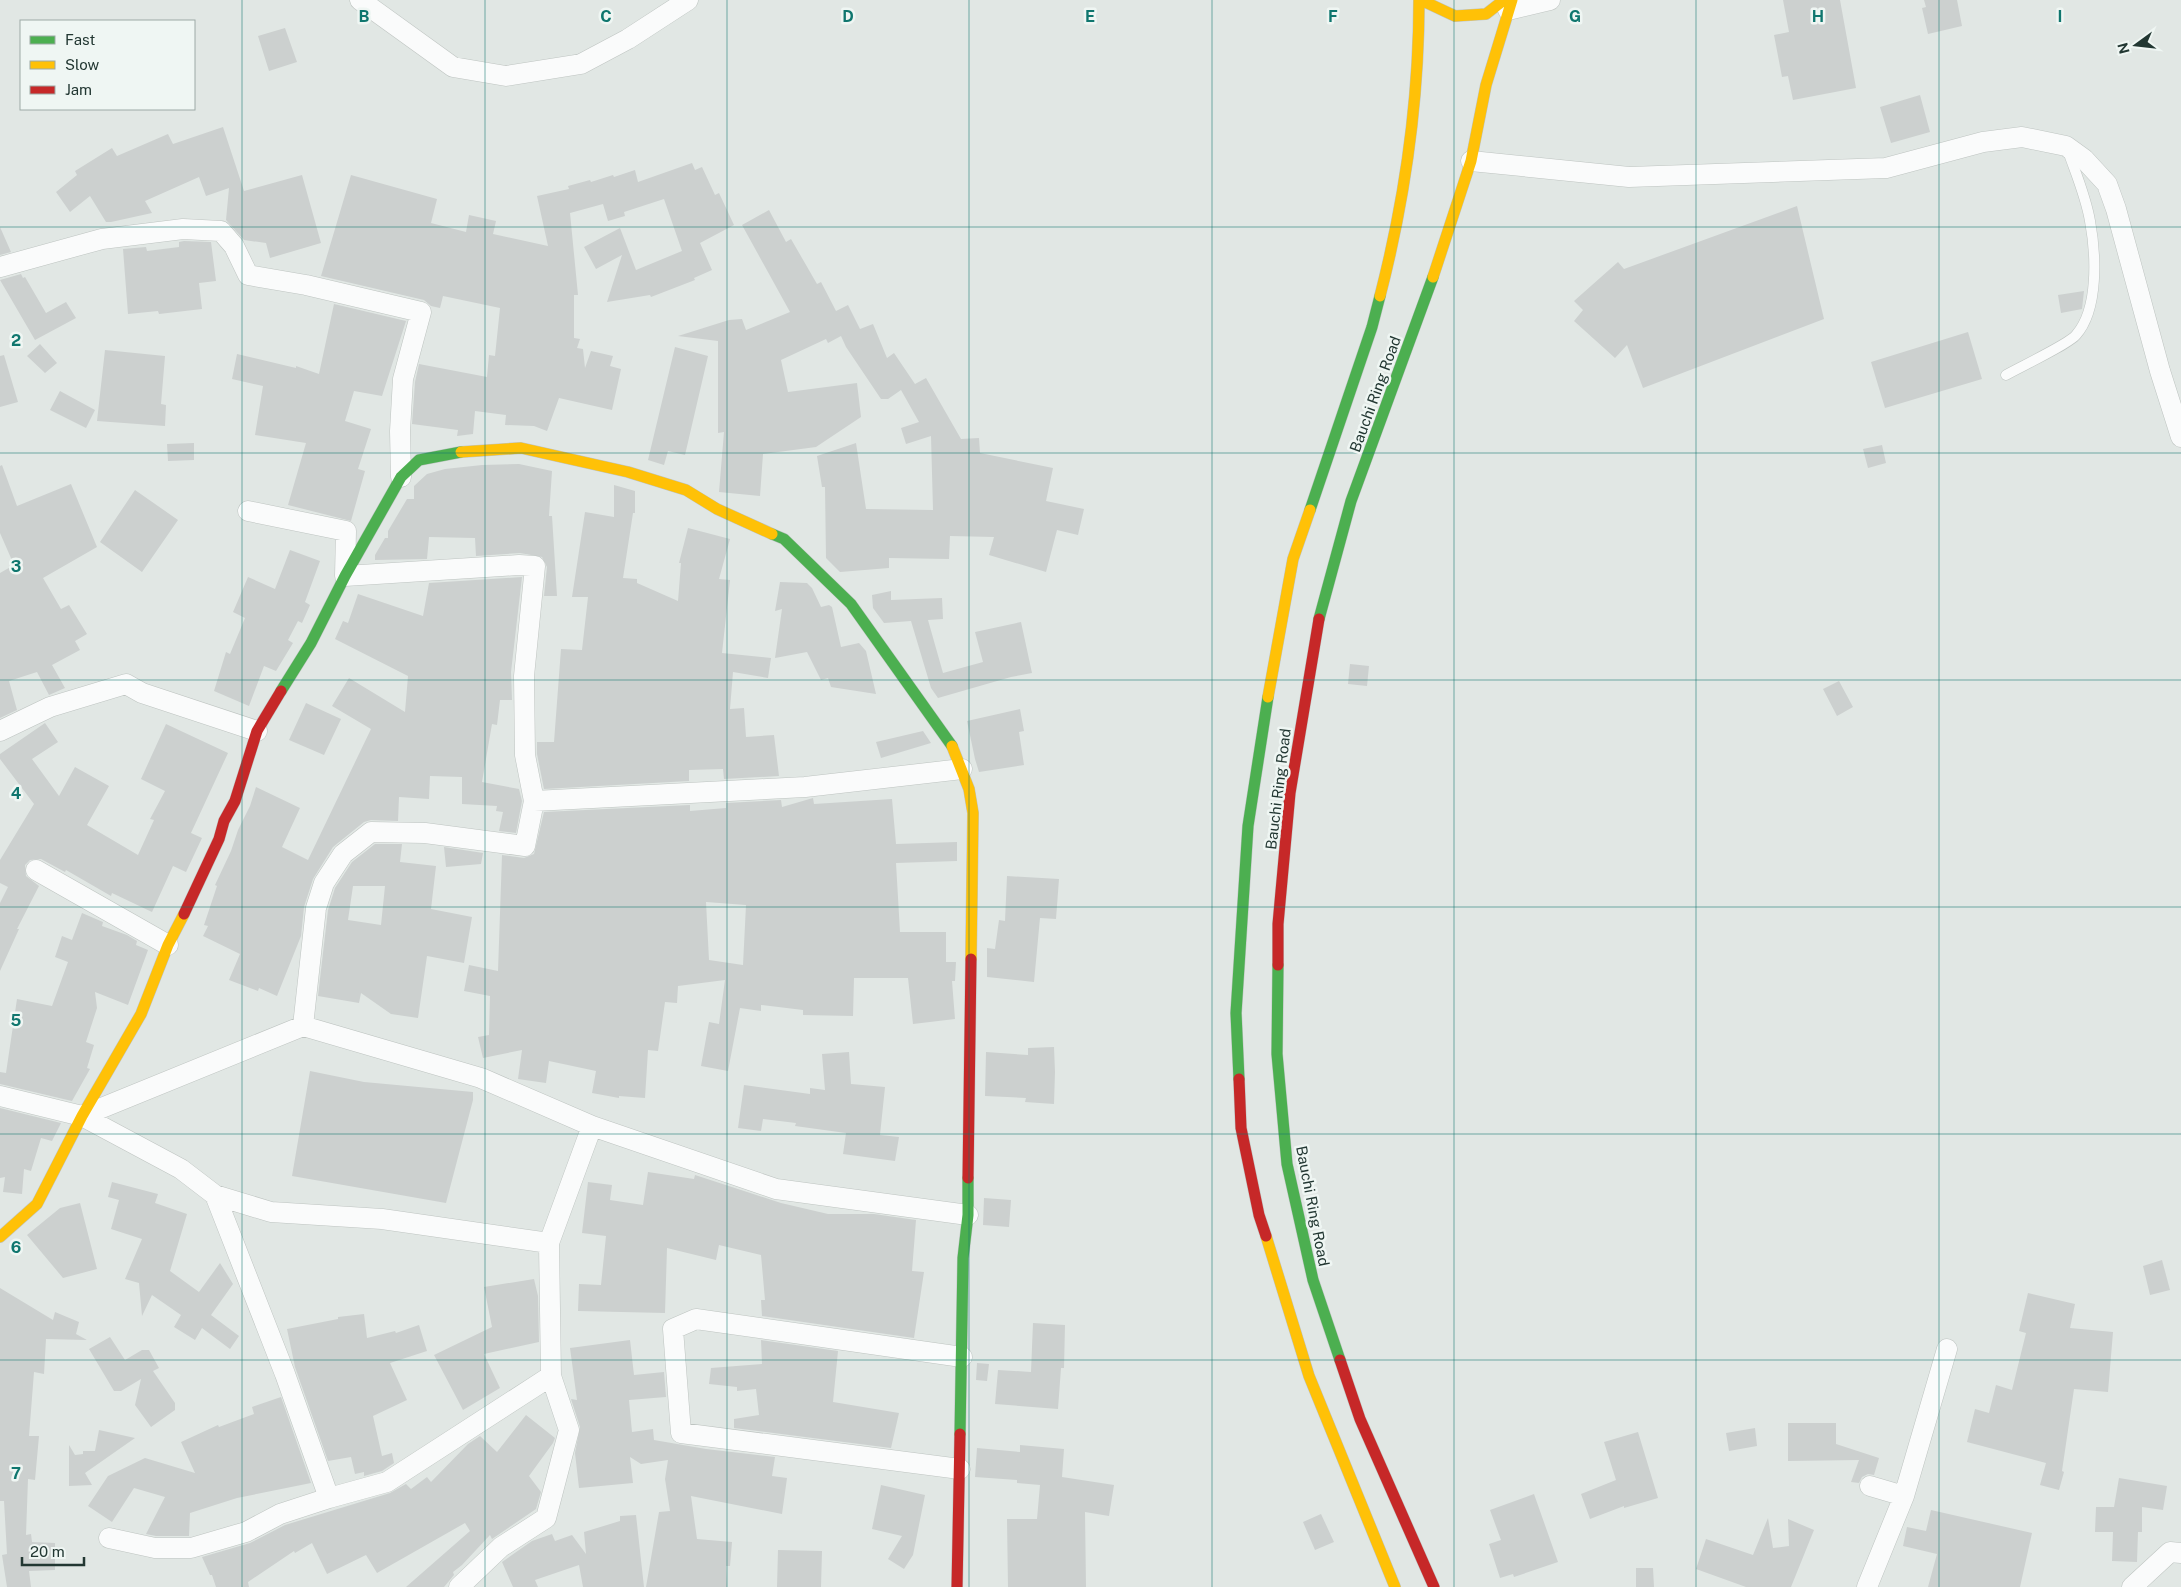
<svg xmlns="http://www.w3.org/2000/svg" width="2181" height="1587" font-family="'Public Sans',sans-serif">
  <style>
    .building { fill: #ccd0cf; fill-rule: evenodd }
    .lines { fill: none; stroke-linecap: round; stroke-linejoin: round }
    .lane-casing { stroke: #bec4c1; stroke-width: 11 }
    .street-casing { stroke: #bec4c1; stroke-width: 21 }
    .fast-casing { stroke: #bec4c2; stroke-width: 12 }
    .slow-casing { stroke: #bec4c2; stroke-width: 12 }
    .jam-casing { stroke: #bec4c2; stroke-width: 12 }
    .lane { stroke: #fafbfb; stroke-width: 10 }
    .street { stroke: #fafbfb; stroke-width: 20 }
    .fast { stroke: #4caf50; stroke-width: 11 }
    .slow { stroke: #ffc107; stroke-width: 11 }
    .jam { stroke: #c62828; stroke-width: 11 }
    .grid { fill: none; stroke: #0f766e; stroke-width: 1; stroke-opacity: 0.55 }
    .labels { text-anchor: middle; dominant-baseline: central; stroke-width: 5; stroke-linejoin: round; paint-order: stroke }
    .street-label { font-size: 15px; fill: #223732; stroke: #eff6f3 }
    .grid-label { font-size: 16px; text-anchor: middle; font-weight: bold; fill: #0f766e; stroke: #eff6f3; stroke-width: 5; stroke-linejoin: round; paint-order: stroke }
  </style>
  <rect width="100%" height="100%" fill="#e1e7e4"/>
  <path class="building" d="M1783,0H1840L1856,88L1793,100L1788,76L1782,77L1774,35L1789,32Z
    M1924,0H1957L1962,26L1928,34L1922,8L1926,7Z
    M285,28L297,62L269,71L258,36Z
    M1920,95L1930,132L1891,143L1880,107Z
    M223,127L244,191L302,175L321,243L270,258L266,243L244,240L226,220L229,188L206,196L199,177L145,201L152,213L111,222H106L90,196L70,212L56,192L77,175L75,171L112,148L117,156L168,134L173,144Z
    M692,163L695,170L702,167L715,195L719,193L734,225L700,243L712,270L694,278L695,280L651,297L650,295L607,302L622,255L596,269L584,247L620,228L636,270L682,251L664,199L624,212L625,216L608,221L603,204L570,213L578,295H574V338L580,339L577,348L583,349L585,368L591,351L613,356L610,366L621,369L612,410L559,398L547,431L534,426L505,425L506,415L475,411L473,434L457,436L458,430L412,424L415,382L419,364L487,377L489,355L495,356L500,308L443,296L440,308L431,306L424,300L321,276L351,175L437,199L431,223L466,232L469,215L496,221L493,234L548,246L537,196L569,189L568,186L590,180L591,182L613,175L614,177L635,170L638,182Z
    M1797,206L1824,319L1643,388L1627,345L1615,358L1574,321L1583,310L1574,301L1618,262L1624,269Z
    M769,210L786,242L791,239L817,284L821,282L836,311L848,305L860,329L873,324L887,358L894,353L915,384L926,378L961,439L979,438L980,453L1053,468L1046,501L1084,509L1078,535L1057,530L1046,572L989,555L994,537L950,536L949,559L889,558V568L840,572L826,558L825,487H822L817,456L856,443L866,509L933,510L931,436L906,444L901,428L919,422L901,390L888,399H881L846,347L841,336L828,343L826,339L781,360L788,392L857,383L861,417L816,447L763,454L760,496L719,492L724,432L718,433V341L678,336L729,320L742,319L746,330L790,312L742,225Z
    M0,227L11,252L0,255Z
    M184,241L211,242L216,281L199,283L202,309L159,314L158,311L128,314L123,249L146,247L147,251L179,247V242Z
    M21,274L23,278L25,277L46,313L66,302L76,318L35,340L0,280Z
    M2084,291L2082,309L2061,313L2058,295Z
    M334,304L406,321L382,396L354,391L345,421L371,429L358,469L365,471L351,521L288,505L306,443L255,435L263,386L232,379L237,354L296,368V366L319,374Z
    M1968,332L1982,379L1885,408L1871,362Z
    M40,344L57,363L45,373L27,356Z
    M675,347L708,356L685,455L668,451L664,465L648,460Z
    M105,350L165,356L161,404L166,405L165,426L97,421Z
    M4,355L18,402L0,407V356Z
    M60,391L95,410L86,428L50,410Z
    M194,443V460L168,461L167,444Z
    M1882,445L1886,463L1868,468L1863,449Z
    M519,464L552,471L549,516H552L557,596H544L547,567L542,557L520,553L476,556L475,538L429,537L427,559L375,560V555L385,538H388V531L407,499H414V486L427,474L445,469L482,465Z
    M2,465L17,506L71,484L97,547L43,578L61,609L69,605L87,634L75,641L80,650L52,665L65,688L49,695L37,672L9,681L17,710L0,718V573L14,565L0,533V466Z
    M614,485L635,491V513H633L623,578L637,579V583L678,601L681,563H679L688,528L730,539L719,579L730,580L722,653L771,658L768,678L733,672L730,709L744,708L746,737L774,735L779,776L724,779L723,769L689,770V781L544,789L537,754V742H554L561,649L582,650L588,597H572L585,512L614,517Z
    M135,490L178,520L142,572L100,542Z
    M290,550L320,561L305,602L310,605L302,623L298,621L288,640L293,643L276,671L264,666L249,706L214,691L226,652L230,654L245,618L233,612L248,577L275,589Z
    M522,577L511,672L512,700H500L497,725L492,724L482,782L519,789L522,801L516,833L499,831L503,812L496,811L497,806L462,804V777L430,776L429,799L399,797L398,821L371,820L364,822L333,847L313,879L304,907L301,936L277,996L259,988L258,991L229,980L240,954L203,936L208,926L204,925L217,886L215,885L231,851L238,830L250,806L256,787L300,808L282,847L308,860L371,729L332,706L349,678L405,712L408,676L335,639L343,621L348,623L358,594L423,616L429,583Z
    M780,582L807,583L812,588L821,607L829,605L832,607L841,647L859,643L866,651L876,694L831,687L828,678L821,680L807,652L775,658L782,609L775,611Z
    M891,591V600L942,598L943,619L928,620L943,673L983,662L975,632L1021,622L1032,673L1011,677L938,698L931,688L911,621L884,623L873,608L872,595Z
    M1350,664L1369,666L1367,686L1348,684Z
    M1839,681L1853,707L1837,716L1823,689Z
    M306,703L341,719L324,755L289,740Z
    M1020,709L1024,731L1019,732L1024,765L979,772L975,759L967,721Z
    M45,723L58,742L32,759L59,796L75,767L109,786L87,825L138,855L154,820L150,819L165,791L141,779L166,724L228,753L191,833L202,838L186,872L173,866L152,912L112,893L111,896L66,870L65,872L41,859L30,860L25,865L26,876L39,886L17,929H19L0,971V903L8,887L0,883V860L34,804L0,759V754Z
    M923,731L931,743L881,758L876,742Z
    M813,798L814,804L892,799L896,844L957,842V861L896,863L900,932H946V962H956L955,981H952L955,1019L913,1024L908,978H854L853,1016L803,1015V1010L761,1005V1011L740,1008L728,1071L701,1066L709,1022L719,1024L725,980L678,986L677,1003L665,1002L658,1051L648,1050L645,1098L619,1096V1098L592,1093L596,1071L549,1061L546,1083L518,1079L522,1050L483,1058L478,1037L489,1035L490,996L464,991L469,965L498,971L502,855L524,858L534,854L544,812L690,805V811L726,808V803L781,800L782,807ZM706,902L746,905L743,965L709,960Z
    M375,844H402L400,862L436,866L431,909L472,917L464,963L427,956L418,1018L391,1014L361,993L359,1003L318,996L328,910L335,888L352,862ZM353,886H385L381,925L348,920Z
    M444,847L483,853L481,864L446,867Z
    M1007,876L1059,879L1056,919L1040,918L1034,982L987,977V948L995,949L999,920L1005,921Z
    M82,913L103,922L102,926L127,935L137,941L136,945L148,950L128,1005L95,992L97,1008L86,1042L94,1045L87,1068L90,1069L72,1101L0,1084V1072L6,1073L17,999L52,1006L68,962L55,957L62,936L72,940Z
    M1054,1047L1055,1072L1054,1104L1025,1102L1026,1098L985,1096L986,1052L1028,1055V1048Z
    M849,1052L851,1084L885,1087L880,1135L899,1137L895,1161L843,1154L846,1133L795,1126L796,1123L763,1119L761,1131L738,1128L744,1085L810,1094V1088L825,1090L822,1054Z
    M310,1071L364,1082L473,1092V1100L446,1203L292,1176Z
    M0,1108L61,1123L52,1141L41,1138L31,1171L24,1169L22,1194L3,1192L5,1177L0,1178Z
    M648,1172L694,1179L695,1175L781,1203L828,1214H874L916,1220L912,1271L924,1272L914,1338L762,1316L761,1300H765L761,1255L719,1245L716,1260L667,1248L665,1313L578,1311L579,1284L601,1285L606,1236L582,1233L588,1182L612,1185L610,1200L643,1205Z
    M112,1182L158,1194L155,1203L187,1214L170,1271L199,1292L220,1263L233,1284L211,1315L239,1336L230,1349L202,1328L195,1340L174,1327L181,1315L152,1295L142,1316L139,1283L125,1279L142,1239L111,1229L119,1200L108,1197Z
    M984,1198L1011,1200L1009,1227L983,1225Z
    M80,1203L97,1269L63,1278L27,1235L60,1208Z
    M2162,1260L2170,1290L2150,1295L2143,1266Z
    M534,1279L538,1296L539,1342L484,1354L500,1388L463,1410L434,1355L492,1327L484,1287Z
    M0,1288L53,1320L55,1312L79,1322L76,1334L87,1340L46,1339L44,1374L34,1372L29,1436H39L35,1480L28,1479L26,1535L31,1534L32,1542L55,1543V1570L29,1571L31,1587H7L2,1555L7,1554L4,1501H0Z
    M2028,1293L2075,1304L2070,1328L2113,1332L2108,1392L2074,1389L2062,1471L2064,1472L2059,1490L2040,1485L2046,1463L1967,1442L1975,1409L1989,1413L1996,1385L2012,1390L2026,1333L2019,1331Z
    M364,1314L367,1338L395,1331L396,1333L419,1325L427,1351L390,1363L407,1400L373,1416L382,1456L392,1453L394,1463L382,1471L364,1476V1472L355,1474L351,1457L328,1461L295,1367L287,1329L338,1319V1317Z
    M1033,1323L1065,1325L1064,1368H1061L1058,1409L995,1404L998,1370L1031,1372Z
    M110,1337L125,1360L142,1350H149L159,1368L153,1371L175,1403V1410L151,1427L135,1405L141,1379L121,1391H114L89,1349Z
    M630,1340L634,1375L664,1372L666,1397L629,1400L632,1432L653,1429L654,1440L706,1449L775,1457L772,1476L787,1478L782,1514L691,1496L697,1539L732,1542L730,1566H726L727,1587H646L659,1512L670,1511L665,1479L668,1460L641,1464L630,1457L633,1483L579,1488L575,1453L580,1427L571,1399L577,1400L570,1348Z
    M761,1340L838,1351L833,1402L899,1413L891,1448L734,1428V1419L759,1415L756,1389L737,1391V1387L709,1384L711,1368L762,1364Z
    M977,1363L989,1364L987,1381L976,1380Z
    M281,1397L311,1483L237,1498L190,1513L189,1536H156L146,1534L165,1497L134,1488L112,1522L88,1506L108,1476L145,1458L195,1473L181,1442L218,1425L219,1427L254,1414L252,1407Z
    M526,1415L555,1438L553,1443L529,1476L541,1492L536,1509L492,1539L490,1535L462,1565L453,1572L454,1575L444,1587H406L470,1531L465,1523L377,1573L366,1555L327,1574L312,1543L295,1553L294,1551L248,1582L249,1587H216L212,1575H210L202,1557L250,1543L285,1525L390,1493L406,1484L411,1489L427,1477L431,1482L468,1444L480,1436L497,1452Z
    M1788,1423H1836V1444L1879,1458L1874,1475L1868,1474L1862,1477L1859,1483L1851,1482L1859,1460L1788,1461Z
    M1755,1428L1757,1446L1729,1451L1726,1433Z
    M99,1430L135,1438L85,1473L92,1485L69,1486V1445L75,1455L83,1454V1451H95Z
    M1638,1432L1658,1498L1624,1508V1506L1590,1519L1581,1494L1616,1480L1604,1442Z
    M1020,1445L1064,1449L1062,1477L1114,1485L1109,1516L1085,1512L1086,1587H1008L1007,1519H1037L1040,1485L1017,1483V1480L975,1477L977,1448L1020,1452Z
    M2119,1478L2167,1486L2163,1510L2142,1507V1532H2138L2137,1562L2112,1561L2113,1532H2095L2096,1507H2114Z
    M881,1485L925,1495L913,1555L904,1569L888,1559L902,1536L872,1529Z
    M1534,1494L1558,1562L1514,1577L1513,1574L1500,1578L1489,1544L1501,1540L1490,1510Z
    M1931,1510L2032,1533L2020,1587H1928L1937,1554L1903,1546L1907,1527L1926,1531Z
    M1321,1514L1334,1542L1315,1550L1303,1522Z
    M636,1515L644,1587H583L579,1565L535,1580L538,1587H513L502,1562L532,1541L552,1534L555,1541L572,1535L586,1554L584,1532L620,1521V1516Z
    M1768,1518L1773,1548L1789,1546L1788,1519L1814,1530L1791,1587H1746L1696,1569L1706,1539L1753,1555Z
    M778,1550L822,1551L821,1587H777Z
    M1636,1568H1653L1654,1587H1636Z"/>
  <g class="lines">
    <defs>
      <path id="lane" d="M2006,375C2020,367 2069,344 2076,335C2099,309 2096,254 2090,221C2086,197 2076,174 2068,151"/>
      <path id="street" d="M360,0L453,67L506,76L581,64L628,39L688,0
        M1508,10L1550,0
        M1471,161L1629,177L1886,168L1983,142L2022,137L2066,146L2084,159L2107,184L2116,209L2160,371L2181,437
        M0,267L102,239L183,229L221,231L234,246L248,275L306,285L421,312L403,379L400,431L401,477
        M248,511L346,531L345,576L519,565L535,566L524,676L525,755L534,801L525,846L425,833L371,832L343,854L324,883L316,908L303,1026
        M0,731L50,707L126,684L142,693L257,731
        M534,801L805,787L962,769
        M36,870L168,945
        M0,1096L82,1116L181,1169L215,1195L271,1212L382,1219L549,1243L592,1126L776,1189L968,1215
        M82,1116L303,1026L481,1078L592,1126
        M215,1195L285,1374L329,1498L387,1482L551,1376
        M960,1469L681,1433L673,1329L696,1319L962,1357
        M1904,1496L1947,1349
        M109,1538L155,1548H191L246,1532L280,1514L329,1498
        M459,1587L501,1547L546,1518L569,1430L551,1376L549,1243
        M1867,1587L1904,1496L1870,1486
        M2132,1587L2170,1552L2181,1553"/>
      <path id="fast" d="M1310,510L1372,327L1380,296
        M772,534L784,539L851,604L952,746
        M1319,619L1351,501L1433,277
        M281,691L311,643L345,576L401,477L419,460L461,452
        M1278,965L1277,1054L1287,1164L1313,1280L1340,1360
        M1239,1079L1236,1013L1248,826L1268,697
        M960,1434L963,1258L968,1215V1178"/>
      <path id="slow" d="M1421,0L1455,16L1486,14L1504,0
        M1433,277L1471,161L1486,85L1512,0
        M1380,296C1405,199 1419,100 1419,0
        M461,452L521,448L628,472L686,490L717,509L772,534
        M1268,697L1293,559L1310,510
        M952,746L969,789L973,813L971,959
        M1266,1236L1309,1376L1395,1587
        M0,1237L37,1204L82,1116L141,1014L168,945L184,914"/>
      <path id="jam" d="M184,914L219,839L224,821L235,801L257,731L281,691
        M1278,965V924L1290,793L1319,619
        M1239,1079L1241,1128L1259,1215L1266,1236
        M968,1178L971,959
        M1340,1360L1360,1419L1434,1587
        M957,1587L960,1434"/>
    </defs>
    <use href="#lane" class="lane-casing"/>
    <use href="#street" class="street-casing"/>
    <use href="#fast" class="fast-casing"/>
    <use href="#slow" class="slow-casing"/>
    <use href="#jam" class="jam-casing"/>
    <use href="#lane" class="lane"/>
    <use href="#street" class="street"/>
    <use href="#fast" class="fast"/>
    <use href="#slow" class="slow"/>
    <use href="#jam" class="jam"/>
  </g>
  <path class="grid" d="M242,0V1587M485,0V1587M727,0V1587M969,0V1587M1212,0V1587M1454,0V1587M1696,0V1587M1939,0V1587M0,227H2181M0,453H2181M0,680H2181M0,907H2181M0,1134H2181M0,1360H2181"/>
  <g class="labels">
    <g class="street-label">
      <text transform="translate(1375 394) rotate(-70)">Bauchi Ring Road</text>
      <text transform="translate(1278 789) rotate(-83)">Bauchi Ring Road</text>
      <text transform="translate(1313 1206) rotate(79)">Bauchi Ring Road</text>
    </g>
  </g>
  <g class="grid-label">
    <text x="364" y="22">B</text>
    <text x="606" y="22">C</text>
    <text x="848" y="22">D</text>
    <text x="1090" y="22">E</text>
    <text x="1333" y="22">F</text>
    <text x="1575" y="22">G</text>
    <text x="1818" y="22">H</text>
    <text x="2060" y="22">I</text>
    <text x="16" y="346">2</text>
    <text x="16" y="572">3</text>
    <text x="16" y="799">4</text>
    <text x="16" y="1026">5</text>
    <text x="16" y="1253">6</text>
    <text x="16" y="1479">7</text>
  </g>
  <rect x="20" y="20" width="175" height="90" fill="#eff6f3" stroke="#9daaa6"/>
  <rect x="30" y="36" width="25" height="8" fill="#4caf50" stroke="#9daaa6"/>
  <text x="65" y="45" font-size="15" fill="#223732">Fast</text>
  <rect x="30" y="61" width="25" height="8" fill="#ffc107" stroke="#9daaa6"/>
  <text x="65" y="70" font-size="15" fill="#223732">Slow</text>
  <rect x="30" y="86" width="25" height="8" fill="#c62828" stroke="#9daaa6"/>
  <text x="65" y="95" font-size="15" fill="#223732">Jam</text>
  <g transform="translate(2136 45) rotate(255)" stroke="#eff6f3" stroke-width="4" paint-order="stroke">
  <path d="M0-4L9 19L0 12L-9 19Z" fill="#223732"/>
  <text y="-8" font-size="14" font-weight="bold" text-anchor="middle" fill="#223732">N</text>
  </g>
  <path d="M22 1557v8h62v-8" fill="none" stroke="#223732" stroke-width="2.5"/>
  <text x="30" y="1557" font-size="15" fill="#223732" stroke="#eff6f3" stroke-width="4" paint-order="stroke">20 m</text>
</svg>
